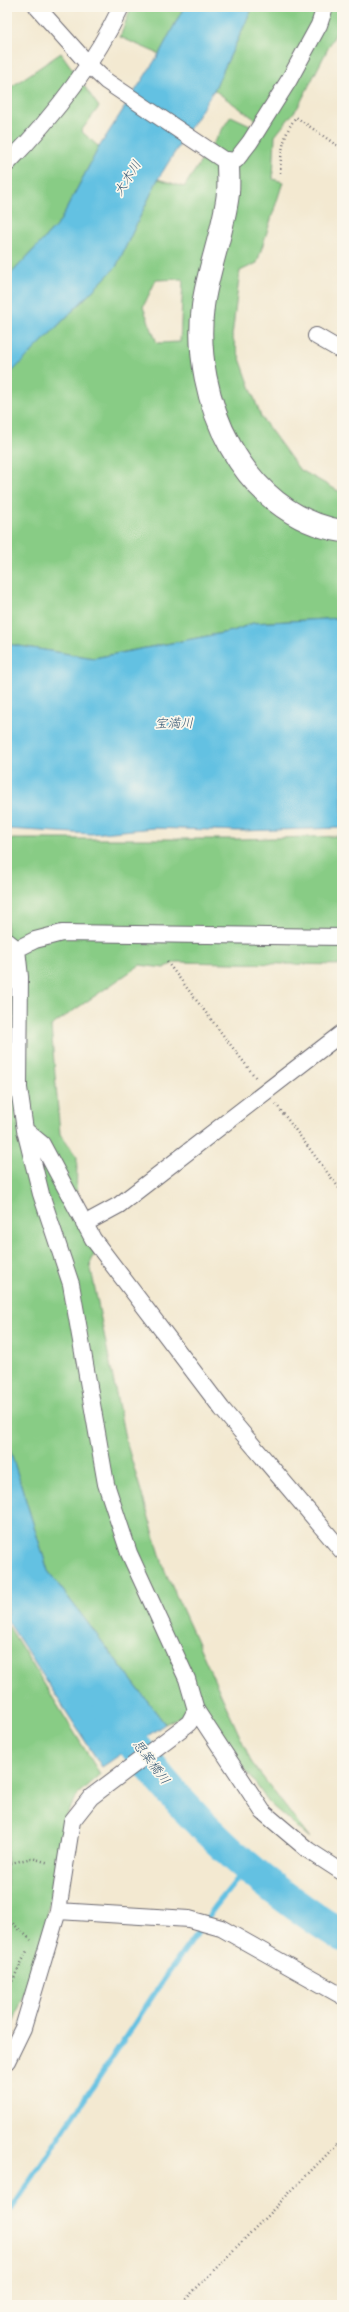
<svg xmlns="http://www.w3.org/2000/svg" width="349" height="2312" font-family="'Gochi Hand','Klee One',sans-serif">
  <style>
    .green { fill: #88cc85; stroke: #557760; fill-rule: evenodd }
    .water { fill: #64c1e2; stroke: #43728e }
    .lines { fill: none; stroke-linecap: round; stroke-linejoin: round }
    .stream { stroke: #64c1e2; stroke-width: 5.5 }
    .river { stroke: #64c1e2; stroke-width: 32 }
    .street-casing { stroke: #6b6870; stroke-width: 18 }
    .secondary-casing { stroke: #6b6870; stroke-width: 24 }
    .path { stroke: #6b6870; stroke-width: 2.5; stroke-dasharray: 1 3; stroke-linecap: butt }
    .street { stroke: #fff; stroke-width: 16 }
    .secondary { stroke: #fff; stroke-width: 22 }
    .labels { text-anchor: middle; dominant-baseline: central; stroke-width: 3.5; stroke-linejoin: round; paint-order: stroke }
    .water-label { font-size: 13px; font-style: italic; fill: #395a75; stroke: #fbf7ec }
  </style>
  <rect width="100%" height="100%" fill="#fbf7ec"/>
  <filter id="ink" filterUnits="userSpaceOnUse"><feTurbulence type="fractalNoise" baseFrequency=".025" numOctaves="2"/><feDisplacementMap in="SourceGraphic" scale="8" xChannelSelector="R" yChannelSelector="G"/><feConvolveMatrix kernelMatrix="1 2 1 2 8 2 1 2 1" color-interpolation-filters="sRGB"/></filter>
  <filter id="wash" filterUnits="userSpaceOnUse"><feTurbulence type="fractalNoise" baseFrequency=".012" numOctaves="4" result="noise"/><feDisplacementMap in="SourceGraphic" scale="16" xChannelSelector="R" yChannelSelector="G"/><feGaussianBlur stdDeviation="0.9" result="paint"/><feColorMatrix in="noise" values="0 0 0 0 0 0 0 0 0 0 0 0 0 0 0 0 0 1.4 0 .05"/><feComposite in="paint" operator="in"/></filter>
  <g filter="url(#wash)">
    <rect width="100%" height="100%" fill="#f3e9d1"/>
    <path class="green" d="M131,7H184L159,54L120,37Z
      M253,7H322L316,28L256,120L214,90Z
      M330,7H342V21L298,107L275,136L273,179L283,182L257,263L240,271L232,336L261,417L299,469L342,493V618L253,623L233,631L94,658L7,644V377L116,267L158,179L184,187L231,116L263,131ZM183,279L180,342L157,343L143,307L156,280Z
      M61,53L99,107L81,131L99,147L59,223L7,278V121L9,119L11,87Z
      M342,836V965L176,962L164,968L140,965L51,1026L60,1134L77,1157L76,1218L95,1253L90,1264L125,1438L165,1571L252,1763L310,1839L269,1803L205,1712L179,1717L165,1724L48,1571L7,1440V839H241Z
      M7,1627H9L100,1774L79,1793L65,1817L41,1950L15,2018L7,2035Z"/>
    <path class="water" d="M184,7H253L214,90L158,179L116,267L7,377V278L59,223L99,147L159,54Z
      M342,618V828L241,831L154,828L91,834L7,829V644L94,658L233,631L253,623Z
      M7,1440L48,1571L165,1724L102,1767L7,1620Z"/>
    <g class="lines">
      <path class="stream" d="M7,2216L160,1985L215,1907L247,1867"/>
      <path class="river" d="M109,1708C168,1801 249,1878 342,1936"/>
    </g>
  </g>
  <g filter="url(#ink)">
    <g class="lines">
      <defs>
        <path id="street" d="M37,7L89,65L106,81L228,163L236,160L250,142L289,80L319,25L325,7
          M7,164C52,118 93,66 121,7
          M316,336L342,351
          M7,941L17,949L20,977L19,1088L25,1130L41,1194L71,1284L106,1484L129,1553L187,1679L196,1710L189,1723L91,1797L72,1821L58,1911L23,2028L7,2061
          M17,949L35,940L62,933L342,937
          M25,1130L42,1144L93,1239L222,1409L342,1551
          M84,1224L119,1205L342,1033
          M196,1710L263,1812L308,1850L342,1872
          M58,1911L189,1919L221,1928L342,1996"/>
        <path id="secondary" d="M228,163C228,173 229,184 228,193C224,231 208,268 203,306C191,397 242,515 342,531"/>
      </defs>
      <use href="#street" class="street-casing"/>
      <use href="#secondary" class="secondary-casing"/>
      <path class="path" d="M280,173C281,152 283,134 296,117L342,149
        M167,962L256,1078
        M276,1104L342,1192
        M7,1864L32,1858L49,1863
        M7,1918L31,1940
        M7,1992L27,1951
        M180,2305L342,2139"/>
      <use href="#street" class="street"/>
      <use href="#secondary" class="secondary"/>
    </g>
  </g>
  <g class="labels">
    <g class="water-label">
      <text transform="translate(129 179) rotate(-58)">大木川</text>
      <text transform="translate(174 725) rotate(-1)">宝満川</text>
      <text transform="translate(150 1763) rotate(53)">思案橋川</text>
    </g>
  </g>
  <rect width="349" height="2312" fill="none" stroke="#fbf7ec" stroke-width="24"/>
</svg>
